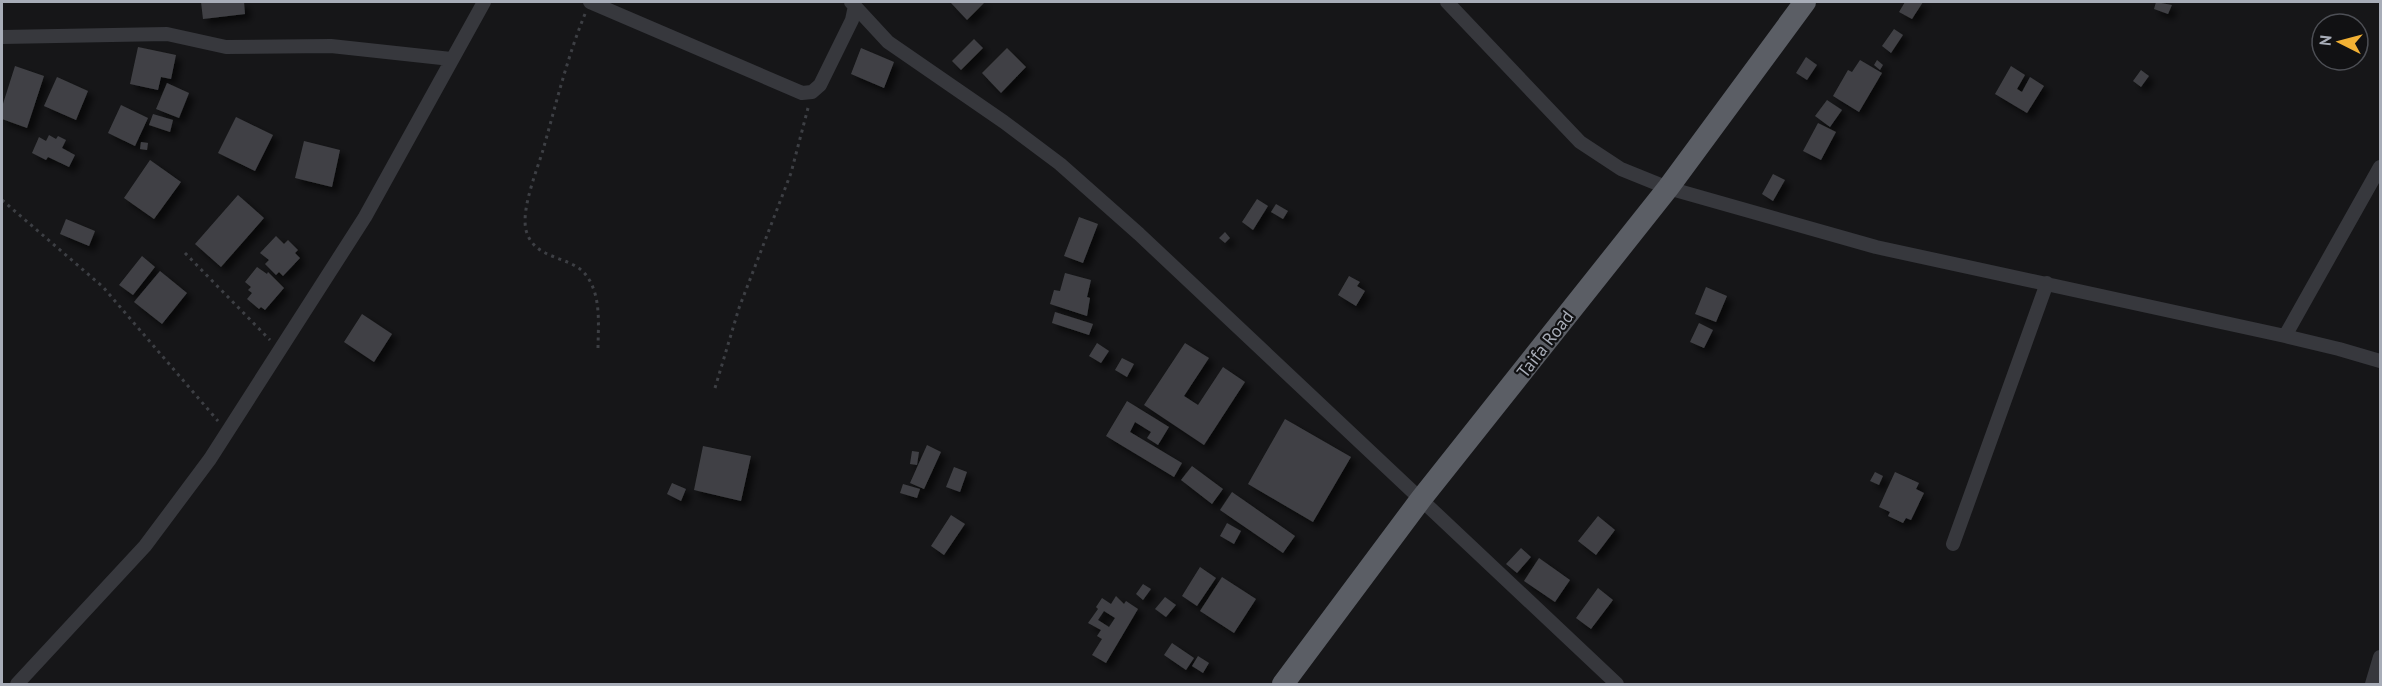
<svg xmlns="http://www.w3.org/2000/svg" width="2382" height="686" font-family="'PT Sans',sans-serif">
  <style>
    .building { fill: #404145; fill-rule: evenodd; filter: url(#shadow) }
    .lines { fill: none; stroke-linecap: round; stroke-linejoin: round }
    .path { stroke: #3d3f44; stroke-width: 3; stroke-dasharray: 3 4.5; stroke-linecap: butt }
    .minor { stroke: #37383d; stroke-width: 14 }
    .trunk { stroke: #5b5e65; stroke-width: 22 }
    .labels { text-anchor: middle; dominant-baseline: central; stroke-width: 4.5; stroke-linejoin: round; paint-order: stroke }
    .street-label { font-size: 18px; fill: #a8adb8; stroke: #111113 }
  </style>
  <defs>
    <filter id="shadow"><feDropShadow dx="5.5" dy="5.5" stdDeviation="3" flood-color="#0009"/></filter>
  </defs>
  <rect width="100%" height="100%" fill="#161618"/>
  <path class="building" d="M201,2H244L245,14L203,19Z
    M953,2H985L967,20L951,3Z
    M1905,2H1923L1912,19L1899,12Z
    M2156,2L2172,5L2168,14L2154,9Z
    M1894,29L1903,35L1891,53L1882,46Z
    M974,39L983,48L961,70L952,61Z
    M138,47L176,55L171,79L161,77L158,90L130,84Z
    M861,48L894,62L884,88L851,74Z
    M1007,48L1026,67L1001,93L982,73Z
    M1806,57L1817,65L1807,80L1796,73Z
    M1860,60L1882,73L1859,112L1833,96L1848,70L1852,72Z
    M1877,60L1883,65L1880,70L1874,65Z
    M15,66L44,76L27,128L2,119V107Z
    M2011,66L2025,75L2017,89L2022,92L2030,77L2044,86L2027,113L1995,94Z
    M2141,70L2149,76L2141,87L2133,81Z
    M57,77L88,91L76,120L44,106Z
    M167,83L189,93L179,118L156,109Z
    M1827,100L1842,110L1830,127L1815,116Z
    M121,105L148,118L135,146L108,133Z
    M153,114L173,120L170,132L149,125Z
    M236,117L273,135L255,171L218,153Z
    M1818,123L1836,132L1821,160L1803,151Z
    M49,135L56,139L58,136L66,140L62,148L75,155L69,167L48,157L46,160L32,153L39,137L46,141Z
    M304,141L340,150L332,187L295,178Z
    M141,142L148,143L147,150L140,149Z
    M150,160L181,182L154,219L124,198Z
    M1773,174L1785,180L1773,201L1762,194Z
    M238,195L264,218L221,267L195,244Z
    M1257,199L1268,206L1253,230L1242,222Z
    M1276,204L1288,211L1283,219L1271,212Z
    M1079,217L1098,224L1083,263L1064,256Z
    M66,219L95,231L89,246L60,234Z
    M1225,232L1230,238L1225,243L1219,238Z
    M276,236L284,244L288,240L298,250L295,253L300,258L283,276L279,272L276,275L265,264L269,260L260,253Z
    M142,256L155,267L133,295L119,285Z
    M257,267L267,274L268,272L284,288L265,310L261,307L259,309L247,299L252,293L248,290L251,287L245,282Z
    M160,271L187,293L162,324L134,302Z
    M1065,273L1091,280L1087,297L1090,298L1087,316L1050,304L1054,290L1060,291Z
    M1349,276L1360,282L1357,286L1365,291L1356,306L1338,295Z
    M1706,287L1727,296L1716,322L1695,314Z
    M1055,312L1093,324L1089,335L1052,323Z
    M362,314L392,334L374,362L344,342Z
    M1699,323L1713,330L1704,348L1690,342Z
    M1097,343L1109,351L1101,363L1089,356Z
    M1185,343L1209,358L1184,396L1198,405L1223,367L1245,382L1204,445L1144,405Z
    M1122,358L1134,364L1127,377L1115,370Z
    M1127,401L1169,427L1158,445L1147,438L1151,432L1135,422L1130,432L1182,463L1174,477L1106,436Z
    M1285,419L1351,457L1313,522L1248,484Z
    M927,445L941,452L924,489L910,483Z
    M703,446L751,456L741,501L694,490Z
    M912,451L919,452L917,465L910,464Z
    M1192,466L1223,489L1212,504L1181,480Z
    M954,467L967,472L960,492L946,487Z
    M1875,472L1883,476L1879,485L1870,481Z
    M1895,472L1919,483L1916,489L1924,493L1911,520L1906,518L1903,523L1888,516L1890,512L1879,507Z
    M672,483L686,489L681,501L667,494Z
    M903,484L920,489L917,498L900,493Z
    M1232,492L1295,536L1283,553L1220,510Z
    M951,515L965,524L944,555L931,546Z
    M1598,516L1615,530L1596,555L1578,541Z
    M1227,523L1241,531L1234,544L1220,536Z
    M1521,548L1531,557L1517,573L1506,564Z
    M1539,558L1570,580L1555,602L1524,581Z
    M1200,567L1216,578L1197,606L1182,596Z
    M1222,577L1256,599L1234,633L1200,611Z
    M1143,584L1151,589L1143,600L1136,594Z
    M1598,588L1613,600L1591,629L1576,618Z
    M1116,596L1124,604L1126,601L1138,609L1106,663L1092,655L1102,639L1097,636L1101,630L1088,623L1098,609L1096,607L1102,598L1111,604ZM1104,611L1115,618L1109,627L1098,620Z
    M1165,597L1176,605L1166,617L1155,609Z
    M1172,643L1194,658L1186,670L1164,655Z
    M1198,656L1209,663L1203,673L1192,666Z"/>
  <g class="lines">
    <path class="path" d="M585,14C567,58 556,104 543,150C537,170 521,209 526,230C534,261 571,255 586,275C602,296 598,326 598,350
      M2,200L103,287L218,421
      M185,253L270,340
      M715,388L739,308L791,173L808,108"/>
    <path class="minor" d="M590,2L802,93L812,92L820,85L852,20L855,6
      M851,2L888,42L1004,122L1060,164L1139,234L1617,684
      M1447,2L1580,142L1621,169L1668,188L1876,247L2285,336L2339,349L2380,361
      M2,37L167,34L226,47L331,46L451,59
      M2285,336L2380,167
      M1953,544L2047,283
      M17,684L145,546L210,459L365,217L484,2
      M2372,684L2380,657"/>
    <path class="trunk" d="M1283,684L1421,499L1668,188L1805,2"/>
  </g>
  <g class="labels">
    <g class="street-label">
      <text transform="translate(1545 344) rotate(-52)">Taifa Road</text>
    </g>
  </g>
  <rect width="2382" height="686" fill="none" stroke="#a8adb8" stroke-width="6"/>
  <g transform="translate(2340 42) rotate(276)"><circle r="28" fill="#111113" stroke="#4d4f55" stroke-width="1.5"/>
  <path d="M0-4.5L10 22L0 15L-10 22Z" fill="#f2b134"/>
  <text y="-9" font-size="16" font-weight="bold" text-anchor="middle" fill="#a8adb8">N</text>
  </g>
</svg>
